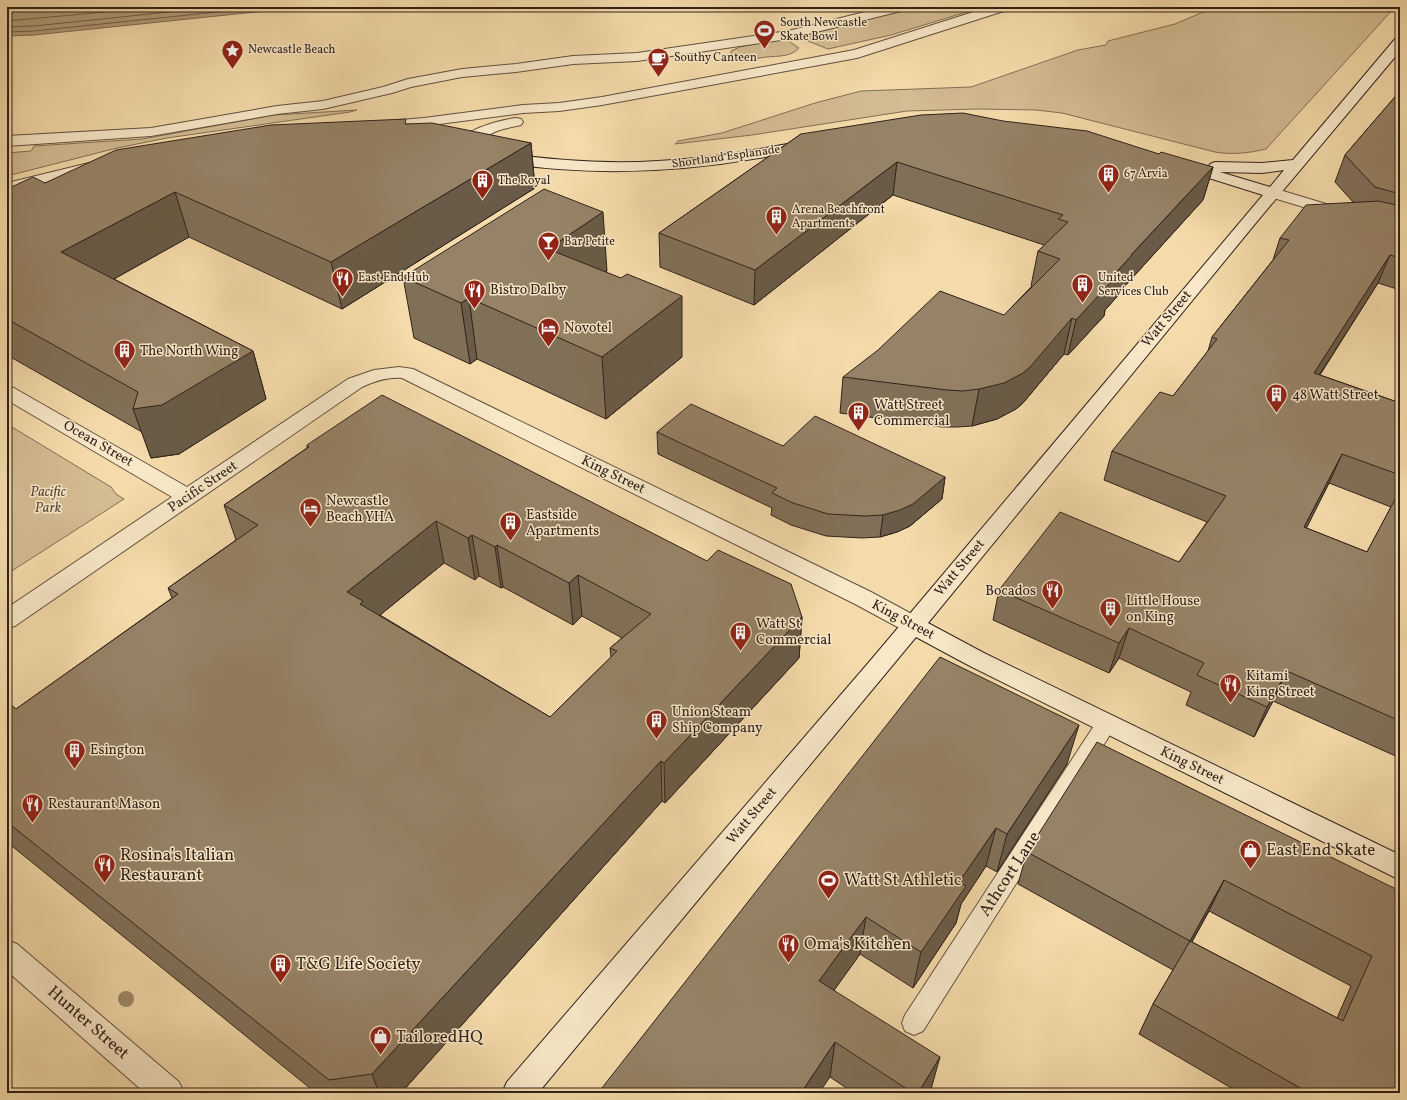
<svg xmlns="http://www.w3.org/2000/svg" width="1407" height="1100" font-family="Vollkorn,serif">
  <style>
    .green { fill: #d4bc93; stroke: #826f57 }
    .water { fill: #b29c7a; stroke: #7e6b54 }
    .lines { fill: none; stroke-linecap: round; stroke-linejoin: round }
    .shore { stroke: #715f4a; stroke-width: 1 }
    .lane-casing { stroke: #61503f; stroke-width: 2 }
    .street-casing { stroke: #61503f; stroke-width: 2 }
    .secondary-casing { stroke: #30221b; stroke-width: 2 }
    .lane { fill: #f8e8c8; fill-rule: evenodd }
    .street { fill: #f8e8c8; fill-rule: evenodd }
    .secondary { fill: #f8e8c8; fill-rule: evenodd }
    .tree { fill: #9f8a6c }
    .wall { fill: #817058; stroke: #30221b; fill-rule: evenodd }
    .shaded-wall { fill: #695b47; stroke: #30221b }
    .building { fill: #968266; stroke: #30221b; fill-rule: evenodd }
    .labels { text-anchor: middle; dominant-baseline: central; stroke-width: 3; stroke-linejoin: round; paint-order: stroke }
    .far-poi-label { font-size: 12px; fill: #30221b; stroke: #f8e8c8; text-anchor: start }
    .far-street-label { font-size: 12px; fill: #30221b; stroke: #f8e8c8 }
    .poi-label { font-size: 14px; fill: #30221b; stroke: #f8e8c8; text-anchor: start }
    .street-label { font-size: 14px; fill: #30221b; stroke: #f8e8c8 }
    .park-label { font-size: 14px; font-style: italic; fill: #594839; stroke: #f8e8c8 }
    .near-poi-label { font-size: 17px; fill: #30221b; stroke: #f8e8c8; text-anchor: start }
    .near-street-label { font-size: 17px; fill: #30221b; stroke: #f8e8c8 }
  </style>
  <rect width="100%" height="100%" fill="#f5dbab"/>
  <filter id="stains"><feTurbulence type="fractalNoise" baseFrequency=".005" numOctaves="4"/><feColorMatrix values="0 0 0 0 .2 0 0 0 0 .09 0 0 0 0 .02 0 0 0 .5 -.17"/></filter>
  <radialGradient id="worn" r=".72"><stop offset=".6" stop-color="#630" stop-opacity="0"/><stop offset="1" stop-color="#630" stop-opacity=".3"/></radialGradient>
  <path class="green" d="M913,7H983L891,35L828,49L795,36Z
    M1219,7H1395L1266,149C1249,153 1233,155 1215,152L1062,113L1036,110L977,109L907,111L752,135L675,144L678,141L722,133L815,103L861,91L971,87L1078,50L1106,45L1108,41L1175,24L1203,12Z
    M774,40H787L799,48C790,59 772,55 760,58C755,59 750,60 744,61L731,54V51L740,47Z
    M357,110L350,112L167,138L117,148L7,176V147L10,146L7,153L31,151L34,146L142,139L274,115Z
    M7,424L111,487L116,494L124,499L7,574Z"/>
  <path class="water" d="M7,7H304L34,35L7,36Z"/>
  <g class="lines">
    <path class="shore" d="M7,21L159,7
      M7,27L34,26L217,7
      M7,32L34,31L265,7"/>
    <defs>
      <path id="lane" d="M1106,716L1113,718L1116,724L1113,730L923,1031L914,1035L905,1031L902,1023L905,1015L1099,718Z"/>
      <path id="street" d="M885,7H906L905,10L788,39L637,61L573,64L516,72L462,77L411,87L392,93L323,109L277,114L151,136L7,146V136L151,128L277,106L323,101L383,87L408,79L462,69L516,64L573,56L637,53L788,31Z
        M989,7H1008L1007,10L857,58L602,105L559,111L523,113L424,126L376,130L371,129L369,126L371,123L376,122L424,118L523,105L559,103L602,97L854,50Z
        M516,118L521,119L523,122L521,125C513,127 505,128 497,131C483,136 466,156 453,152L450,149C463,130 495,121 516,118Z
        M93,162L98,164L101,167L98,170L7,193V183Z
        M1273,188L1346,210L1348,213L1346,216L1340,218L1267,196L1265,193L1267,190Z
        M399,367L413,369L871,592L921,619L925,625L921,631L913,634L905,631L855,604L402,378C387,377 375,381 362,387L15,626L7,628V608L172,497L7,400V386L14,388L187,487L348,379L374,370Z
        M7,940L17,944L179,1082L184,1093H145L7,971Z"/>
      <path id="secondary" d="M1400,38V51L1259,219L928,623L984,653L1400,855V880L968,665L916,637L538,1093H502L507,1082L870,661L1263,195L1177,168L1174,165L1177,162L1182,160L1208,168L1210,164L1215,162L1262,163L1293,160L1395,39ZM1284,170L1270,187L1220,172L1262,173Z
        M805,141L810,143L813,146L810,149C794,153 776,155 759,158C674,173 590,176 504,163L499,161L496,158L499,155L504,153C568,163 632,165 696,158C733,155 769,147 805,141Z"/>
    </defs>
    <use href="#lane" class="lane-casing"/>
    <use href="#street" class="street-casing"/>
    <use href="#secondary" class="secondary-casing"/>
    <use href="#lane" class="lane"/>
    <use href="#street" class="street"/>
    <use href="#secondary" class="secondary"/>
  </g>
  <circle class="tree" cx="126" cy="999" r="8"/>
  <path class="wall" d="M1400,91V290L1378,283L1320,375L1400,403V758L1273,701L1254,737L1186,705L1191,692L1119,658L1109,673L993,620L999,590L1179,562L1207,522L1104,480L1112,451L1173,396L1208,351L1212,337L1273,260L1280,238L1353,202L1335,182L1345,155ZM1329,483L1391,507L1367,552L1306,528Z
    M407,124L531,143L535,188L342,309L189,237L114,279L253,351L266,399L179,454L151,458L142,432L7,355V189Z
    M801,134L1159,154L1213,167L1203,200L1124,287L1123,290L1105,310L1104,316L1068,355L1064,354L1023,403L1016,409L997,419L972,426L957,427H942L840,413L843,377L1004,315L1032,286H1031L1038,251L1044,245L893,195L754,305L660,267L659,233Z
    M607,271L605,272L682,357L606,419L477,359L470,364L414,338L403,277Z
    M657,432L783,446L945,477L942,499L910,526L897,532L880,537L862,538L826,536L791,525L771,515L772,508L658,454Z
    M307,445L802,617L799,658L665,803L662,801L401,1093H316L7,842V702L16,709L172,598L168,588L236,540L224,505L307,448ZM444,563L475,580L479,576L501,588L503,587L573,625L582,616L622,638L610,648L611,657L550,717L380,615Z
    M1067,764L997,872L986,866L961,904L956,923L913,988L860,954L834,990L931,1092L930,1093H854L830,1077L598,1093Z
    M1027,852L1400,891V1093H1240L1139,1034L1153,1004L1173,970L1018,884ZM1209,911L1351,986L1337,1018L1192,942Z"/>
  <path class="shaded-wall" d="M531,143L535,188L342,309L331,262Z
    M897,162L893,195L754,305L755,270Z
    M1213,167L1203,200L1124,287L1123,290L1105,310L1104,316L1068,355L1076,320L1131,255Z
    M175,192L189,237L78,299L61,252Z
    M603,212L607,271L553,309L548,249Z
    M1390,255L1378,283L1302,402L1314,373Z
    M682,296V357L606,419L602,357Z
    M469,298L477,359L470,364L461,303Z
    M1072,318L1064,354L1023,403L1016,409L997,419L972,426L979,389Z
    M253,351L266,399L179,454L151,458L133,409Z
    M1342,454L1329,483L1292,557L1304,527Z
    M945,477L942,499L910,526L897,532L880,537L883,515Z
    M436,521L444,563L369,624L347,592Z
    M472,535L479,576L475,580L468,538Z
    M497,545L503,587L501,588L495,547Z
    M578,575L582,616L573,625L569,583Z
    M802,617L799,658L665,803L664,763Z
    M1129,628L1119,658L1109,673L1119,643Z
    M1287,671L1273,701L1254,737L1267,707Z
    M1079,725L1067,764L997,872L1007,834Z
    M661,761L662,801L401,1093H379L372,1074Z
    M996,828L986,866L961,904L956,923L913,988L921,952L959,882Z
    M1224,880L1209,911L1175,972L1190,941Z
    M866,917L860,954L815,1017L819,981Z
    M835,1042L830,1077L819,1093H801Z
    M940,1057L930,1093H918Z"/>
  <path class="building" d="M1400,91V194L1375,187L1345,155Z
    M963,113L1003,121L1087,131L1159,154L1161,152L1213,167L1131,255H1132L1109,280L1112,281L1076,320L1072,318L1030,367L1023,373L1004,383L979,389L963,391L947,390L843,377L878,350L940,291L1004,315L1060,259L1038,251L1068,222L1058,219L1063,215L897,162L755,270L659,233L801,134L921,115Z
    M406,119L405,124L432,123L531,143L331,262L175,192L61,252L253,351L162,405L133,409L138,392L7,319V189L33,177L45,183L116,150L271,125Z
    M544,189L603,212L548,249L621,278L627,274L682,296L602,357L469,298L461,303L403,277Z
    M1379,201L1400,206V258L1390,255L1314,373L1400,403V475L1342,454L1304,527L1367,552L1400,490V721L1287,671L1267,707L1197,675L1204,663L1129,628L1119,643L999,590L1060,512L1179,562L1226,496L1112,451L1160,392L1173,396L1217,339L1212,337L1289,240L1280,238L1306,205Z
    M382,395L707,561L718,550L791,584L802,617L664,763L661,761L372,1074L329,1080L7,822V702L16,709L178,594L168,588L258,525L224,505L309,447L307,445ZM436,521L468,538L472,535L495,547L497,545L569,583L578,575L651,614L610,648L617,651L550,717L360,604L363,601L347,592Z
    M691,404L783,446L815,416L945,477L913,504L900,510L883,515L865,516L828,514L793,503L772,493L777,488L657,432Z
    M940,657L1079,725L1007,834L996,828L959,882L966,886L921,952L866,917L819,981L940,1057L918,1093H913L835,1042L801,1093H598Z
    M1097,742L1400,891V1093H1309L1153,1004L1190,941L1027,852ZM1224,880L1372,956L1343,1021L1190,941Z
    M7,1083L18,1093H7Z"/>
  <defs>
    <symbol id="stadium-pin" viewBox="-11 -11 22 30"><path d="M0 17L-7.5 6A9.5 9.5 0 1 1 7.5 6Z" fill="#8f2418" stroke="#f8e8c8"/><path d="M0-5a6.5 5 0 1 0 0 10a6.5 5 0 1 0 0-10ZM-3.5-1.8h7v3.6h-7Z" fill="#fff"/></symbol>
    <symbol id="sight-pin" viewBox="-11 -11 22 30"><path d="M0 17L-7.5 6A9.5 9.5 0 1 1 7.5 6Z" fill="#8f2418" stroke="#f8e8c8"/><path d="M0-6L1.8-2.2L6-1.7L2.9 1.2L3.7 5.4L0 3.3L-3.7 5.4L-2.9 1.2L-6-1.7L-1.8-2.2Z" fill="#fff"/></symbol>
    <symbol id="cafe-pin" viewBox="-11 -11 22 30"><path d="M0 17L-7.5 6A9.5 9.5 0 1 1 7.5 6Z" fill="#8f2418" stroke="#f8e8c8"/><path d="M-5.5-4.5H6V0H3Q3 3.5 0 3.5H-2.5Q-5.5 3.5-5.5 0ZM3-3.2v2h1.7v-2ZM-6 4.5H4V6H-6Z" fill="#fff"/></symbol>
    <symbol id="building-pin" viewBox="-11 -11 22 30"><path d="M0 17L-7.5 6A9.5 9.5 0 1 1 7.5 6Z" fill="#8f2418" stroke="#f8e8c8"/><path d="M-4-6H4V6H1V3H-1V6H-4ZM-2.5-4.3h1.7v1.8h-1.7ZM.8-4.3h1.7v1.8H.8ZM-2.5-1h1.7V.8h-1.7ZM.8-1h1.7V.8H.8Z" fill="#fff"/></symbol>
    <symbol id="bar-pin" viewBox="-11 -11 22 30"><path d="M0 17L-7.5 6A9.5 9.5 0 1 1 7.5 6Z" fill="#8f2418" stroke="#f8e8c8"/><path d="M-6-5H6L.8 .8V4.5H3.5V6h-7V4.5H-.8V.8Z" fill="#fff"/></symbol>
    <symbol id="restaurant-pin" viewBox="-11 -11 22 30"><path d="M0 17L-7.5 6A9.5 9.5 0 1 1 7.5 6Z" fill="#8f2418" stroke="#f8e8c8"/><path d="M-5-6h1v4h1v-4h1v4h1v-4h1v5L-1.5 .5V6h-2V.5L-5-1ZM5-6V6H3V1.5H1.5Q1.5-4 5-6Z" fill="#fff"/></symbol>
    <symbol id="hotel-pin" viewBox="-11 -11 22 30"><path d="M0 17L-7.5 6A9.5 9.5 0 1 1 7.5 6Z" fill="#8f2418" stroke="#f8e8c8"/><path d="M-6-4.5h1.5V1H6V5H4.5V3h-9V5H-6ZM-4 0a1.8 1.8 0 1 1 3.6 0ZM.5 0V-2.5h3Q6-2.5 6 0Z" fill="#fff"/></symbol>
    <symbol id="shop-pin" viewBox="-11 -11 22 30"><path d="M0 17L-7.5 6A9.5 9.5 0 1 1 7.5 6Z" fill="#8f2418" stroke="#f8e8c8"/><path d="M-5-2.5h2.3a2.7 3.5 0 0 1 5.4 0H5L5.5 6h-11ZM-1.5-2.5h3a1.5 2.3 0 0 0-3 0Z" fill="#fff"/></symbol>
  </defs>
  <g fill-rule="evenodd">
    <use href="#stadium-pin" x="752" y="18" width="25" height="34"/>
    <use href="#sight-pin" x="220" y="38" width="25" height="34"/>
    <use href="#cafe-pin" x="646" y="46" width="25" height="34"/>
    <use href="#building-pin" x="1096" y="162" width="25" height="34"/>
    <use href="#building-pin" x="470" y="168" width="25" height="34"/>
    <use href="#building-pin" x="764" y="204" width="25" height="34"/>
    <use href="#bar-pin" x="536" y="230" width="25" height="34"/>
    <use href="#restaurant-pin" x="330" y="266" width="25" height="34"/>
    <use href="#building-pin" x="1070" y="272" width="25" height="34"/>
    <use href="#restaurant-pin" x="462" y="278" width="25" height="34"/>
    <use href="#hotel-pin" x="536" y="316" width="25" height="34"/>
    <use href="#building-pin" x="112" y="338" width="25" height="34"/>
    <use href="#building-pin" x="1264" y="382" width="25" height="34"/>
    <use href="#building-pin" x="846" y="400" width="25" height="34"/>
    <use href="#hotel-pin" x="298" y="496" width="25" height="34"/>
    <use href="#building-pin" x="498" y="510" width="25" height="34"/>
    <use href="#restaurant-pin" x="1040" y="578" width="25" height="34"/>
    <use href="#building-pin" x="1098" y="596" width="25" height="34"/>
    <use href="#building-pin" x="728" y="620" width="25" height="34"/>
    <use href="#restaurant-pin" x="1218" y="672" width="25" height="34"/>
    <use href="#building-pin" x="644" y="708" width="25" height="34"/>
    <use href="#building-pin" x="62" y="738" width="25" height="34"/>
    <use href="#restaurant-pin" x="20" y="792" width="25" height="34"/>
    <use href="#shop-pin" x="1238" y="838" width="25" height="34"/>
    <use href="#restaurant-pin" x="92" y="852" width="25" height="34"/>
    <use href="#stadium-pin" x="816" y="868" width="25" height="34"/>
    <use href="#restaurant-pin" x="776" y="932" width="25" height="34"/>
    <use href="#building-pin" x="268" y="952" width="25" height="34"/>
    <use href="#shop-pin" x="368" y="1024" width="25" height="34"/>
  </g>
  <g class="labels">
    <g class="far-poi-label">
      <text x="780" y="23">South Newcastle<tspan x="780" dy="14">Skate Bowl</tspan></text>
      <text x="248" y="50">Newcastle Beach</text>
      <text x="674" y="58">Southy Canteen</text>
      <text x="1124" y="174">67 Arvia</text>
      <text x="498" y="181">The Royal</text>
      <text x="792" y="210">Arena Beachfront<tspan x="792" dy="14">Apartments</tspan></text>
      <text x="564" y="242">Bar Petite</text>
      <text x="358" y="278">East End Hub</text>
      <text x="1098" y="278">United<tspan x="1098" dy="14">Services Club</tspan></text>
    </g>
    <g class="far-street-label">
      <text transform="translate(726 157) rotate(-8)">Shortland Esplanade</text>
    </g>
    <g class="poi-label">
      <text x="490" y="290">Bistro Dalby</text>
      <text x="564" y="328">Novotel</text>
      <text x="140" y="351">The North Wing</text>
      <text x="1292" y="395">48 Watt Street</text>
      <text x="874" y="405">Watt Street<tspan x="874" dy="16">Commercial</tspan></text>
      <text x="326" y="501">Newcastle<tspan x="326" dy="16">Beach YHA</tspan></text>
      <text x="526" y="515">Eastside<tspan x="526" dy="16">Apartments</tspan></text>
      <text x="1036" y="591" text-anchor="end">Bocados</text>
      <text x="1126" y="601">Little House<tspan x="1126" dy="16">on King</tspan></text>
      <text x="756" y="624">Watt St<tspan x="756" dy="16">Commercial</tspan></text>
      <text x="1246" y="676">Kitami<tspan x="1246" dy="16">King Street</tspan></text>
      <text x="672" y="712">Union Steam<tspan x="672" dy="16">Ship Company</tspan></text>
      <text x="90" y="750">Esington</text>
      <text x="48" y="804">Restaurant Mason</text>
    </g>
    <g class="street-label">
      <text transform="translate(1167 319) rotate(-50)">Watt Street</text>
      <text transform="translate(98 444) rotate(30)">Ocean Street</text>
      <text transform="translate(613 475) rotate(26)">King Street</text>
      <text transform="translate(203 487) rotate(-34)">Pacific Street</text>
      <text transform="translate(960 568) rotate(-50)">Watt Street</text>
      <text transform="translate(903 620) rotate(28)">King Street</text>
      <text transform="translate(1192 766) rotate(26)">King Street</text>
      <text transform="translate(752 816) rotate(-50)">Watt Street</text>
    </g>
    <g class="park-label">
      <text x="48" y="492">Pacific<tspan x="48" dy="16">Park</tspan></text>
    </g>
    <g class="near-poi-label">
      <text x="1266" y="850">East End Skate</text>
      <text x="120" y="855">Rosina’s Italian<tspan x="120" dy="20">Restaurant</tspan></text>
      <text x="844" y="880">Watt St Athletic</text>
      <text x="804" y="944">Oma’s Kitchen</text>
      <text x="296" y="964">T&amp;G Life Society</text>
      <text x="396" y="1037">TailoredHQ</text>
    </g>
    <g class="near-street-label">
      <text transform="translate(1010 874) rotate(-57)">Athcort Lane</text>
      <text transform="translate(88 1023) rotate(41)">Hunter Street</text>
    </g>
  </g>
  <rect width="1407" height="1100" fill="none" stroke="#f5dbab" stroke-width="24"/>
  <rect x="8" y="8" width="1391" height="1084" fill="none" stroke="#30221b" stroke-width="2"/>
  <rect x="12" y="12" width="1383" height="1076" fill="none" stroke="#30221b"/>
  <rect width="100%" height="100%" filter="url(#stains)"/>
  <rect width="100%" height="100%" fill="url(#worn)"/>
</svg>
